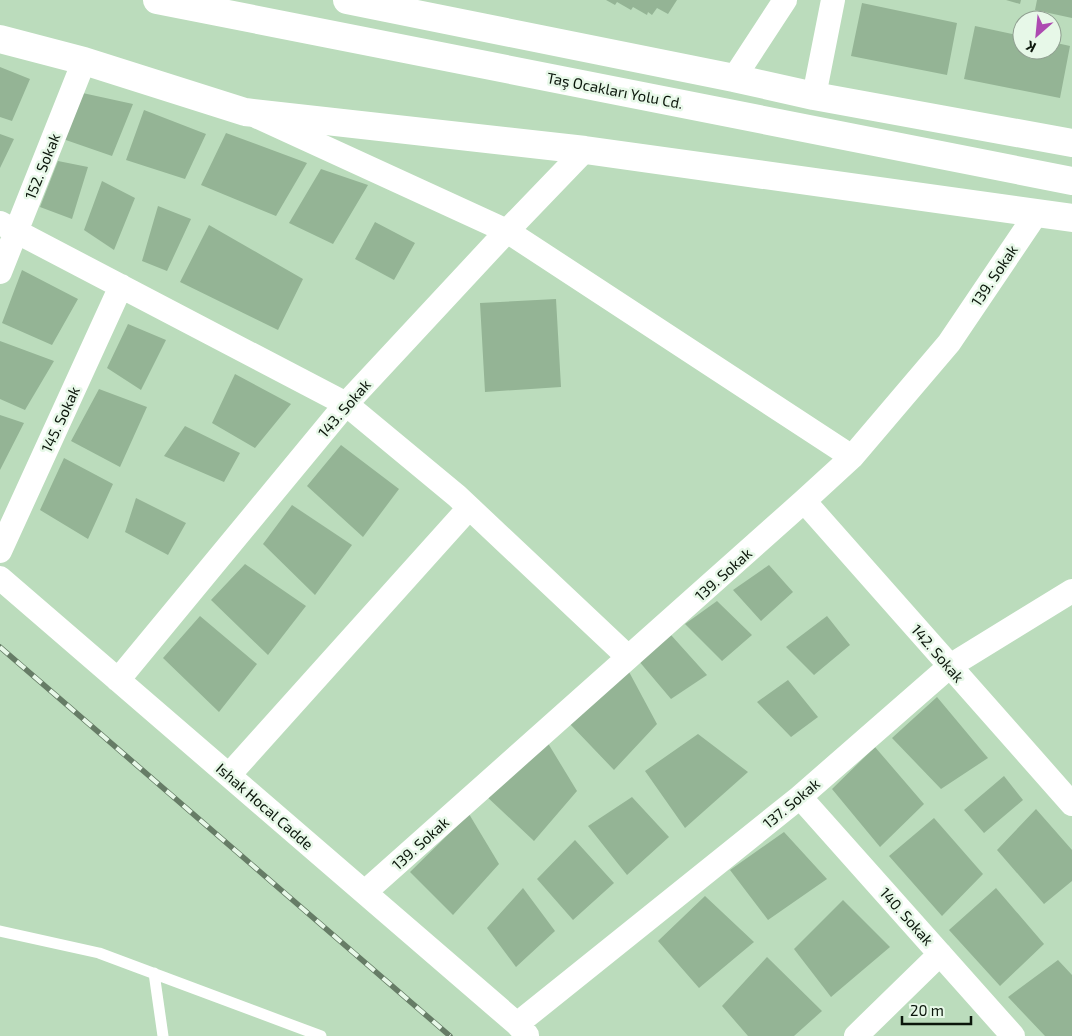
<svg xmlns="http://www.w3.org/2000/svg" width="1072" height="1036" font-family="'Exo 2',sans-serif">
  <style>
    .building { fill: #94b495 }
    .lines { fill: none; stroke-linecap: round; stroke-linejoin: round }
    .lane { stroke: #fff; stroke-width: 11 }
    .street { stroke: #fff; stroke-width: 24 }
    .secondary { stroke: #fff; stroke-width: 28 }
    .rail-casing { stroke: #667c66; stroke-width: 5.5 }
    .rail { stroke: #e7f8e8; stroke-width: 4; stroke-dasharray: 11; stroke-linecap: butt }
    .labels { text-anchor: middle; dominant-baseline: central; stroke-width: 5; stroke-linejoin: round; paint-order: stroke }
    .street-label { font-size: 15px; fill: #0b160b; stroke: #e7f8e8 }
  </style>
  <rect width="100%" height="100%" fill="#bbdcbc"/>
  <path class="building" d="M606,0H677L668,14L657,8L652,15L648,12L647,15L633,7L631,10L617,2L615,5Z
    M1006,0H1021L1020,4Z
    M1037,0H1072V18L1035,10Z
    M862,3L957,23L947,75L851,56Z
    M975,26L1022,36V50H1052V42L1070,46L1060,98L964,79Z
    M0,67L30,79L12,121L0,117Z
    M78,92L133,104L112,156L60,138Z
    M144,110L206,134L185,179L126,160Z
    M226,133L307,163L276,216L201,185Z
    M0,134L14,139L0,168Z
    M58,161L88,167L72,219L40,207Z
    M321,169L368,185L333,244L289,223Z
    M102,181L135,198L114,250L84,230Z
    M158,206L191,219L167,271L142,261Z
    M375,222L415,243L394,280L355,259Z
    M209,225L303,279L278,330L180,282Z
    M22,270L78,299L52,345L2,323Z
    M556,299L561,387L485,392L480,303Z
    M128,324L166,340L141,390L107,368Z
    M0,341L54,361L25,410L0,399Z
    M235,374L291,404L255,448L212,423Z
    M99,389L147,407L120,467L71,441Z
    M0,415L24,423L0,470Z
    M185,426L240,453L224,482L164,456Z
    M341,445L399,489L363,537L307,486Z
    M64,458L113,484L88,539L40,510Z
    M136,498L186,523L168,555L125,532Z
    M292,505L352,545L315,595L263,544Z
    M245,564L306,606L268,655L211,600Z
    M769,565L793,592L761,621L733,590Z
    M717,601L752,635L722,661L685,624Z
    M200,616L257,664L219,712L163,658Z
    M827,616L850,645L814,675L786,647Z
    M671,635L707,675L671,699L638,660Z
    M628,670L657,724L614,770L569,723Z
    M788,680L818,717L791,737L757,702Z
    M937,697L988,758L941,789L892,738Z
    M698,734L748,772L685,828L645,771Z
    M546,740L577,791L534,841L485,795Z
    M875,747L924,804L880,847L832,789Z
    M1004,776L1023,800L984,833L964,810Z
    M632,797L669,837L627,875L588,826Z
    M1036,809L1072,850V881L1044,904L997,850Z
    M469,814L499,864L453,915L410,872Z
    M934,818L983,874L942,916L889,856Z
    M784,832L827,879L768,920L730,870Z
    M575,840L614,883L573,920L537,879Z
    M523,888L555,931L516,967L487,928Z
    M996,888L1044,944L1000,986L949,930Z
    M705,896L754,942L699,988L658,941Z
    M843,900L890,947L831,997L794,949Z
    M767,957L822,1011L794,1036H748L722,1006Z
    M1058,960L1072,975V1036H1045L1008,997Z"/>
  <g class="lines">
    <path class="lane" d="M0,931L99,953L321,1036
      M154,973L163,1036"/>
    <path class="street" d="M734,78L785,0
      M814,96L833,0
      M258,117L507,231L852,457
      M0,223L346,404L457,496L628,657
      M0,272L84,61
      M804,501L1072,804
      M0,551L121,286
      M0,578L517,1024L527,1035
      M118,680L346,404L507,231L585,150
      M229,775L469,508
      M800,797L1013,1036
      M365,892L804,501L852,457L949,343L1036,214
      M517,1024L800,797L950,666L1072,591
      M856,1036L940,954"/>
    <path class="secondary" d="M157,0L1072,181
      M347,0L734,78L814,96L1072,143
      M0,39L84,61L245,112L585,150L1072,218"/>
    <defs>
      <path id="rail" d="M0,647L450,1036"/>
    </defs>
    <use href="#rail" class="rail-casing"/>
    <use href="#rail" class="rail"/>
  </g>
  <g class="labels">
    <g class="street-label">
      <text transform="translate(615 90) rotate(11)">Taş Ocakları Yolu Cd.</text>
      <text transform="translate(42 166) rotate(-68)">152. Sokak</text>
      <text transform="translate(994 275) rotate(-56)">139. Sokak</text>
      <text transform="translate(344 408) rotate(-49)">143. Sokak</text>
      <text transform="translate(60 419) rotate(-65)">145. Sokak</text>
      <text transform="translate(723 574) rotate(-42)">139. Sokak</text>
      <text transform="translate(938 653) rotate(49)">142. Sokak</text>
      <text transform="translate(791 803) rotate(-40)">137. Sokak</text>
      <text transform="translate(265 806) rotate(41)">Ishak Hocal Cadde</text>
      <text transform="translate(420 843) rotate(-42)">139. Sokak</text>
      <text transform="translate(907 916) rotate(48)">140. Sokak</text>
    </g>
  </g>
  <g transform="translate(1037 35) rotate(207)"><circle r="24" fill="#e7f8e8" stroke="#8f9e90"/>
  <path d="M0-4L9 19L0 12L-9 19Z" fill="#ad4ab1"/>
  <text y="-8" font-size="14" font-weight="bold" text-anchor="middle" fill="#0b160b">K</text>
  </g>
  <path d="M902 1016v8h69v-8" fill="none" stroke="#0b160b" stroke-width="2.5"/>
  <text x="910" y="1016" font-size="15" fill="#0b160b" stroke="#e7f8e8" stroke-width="4" paint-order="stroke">20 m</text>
</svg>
